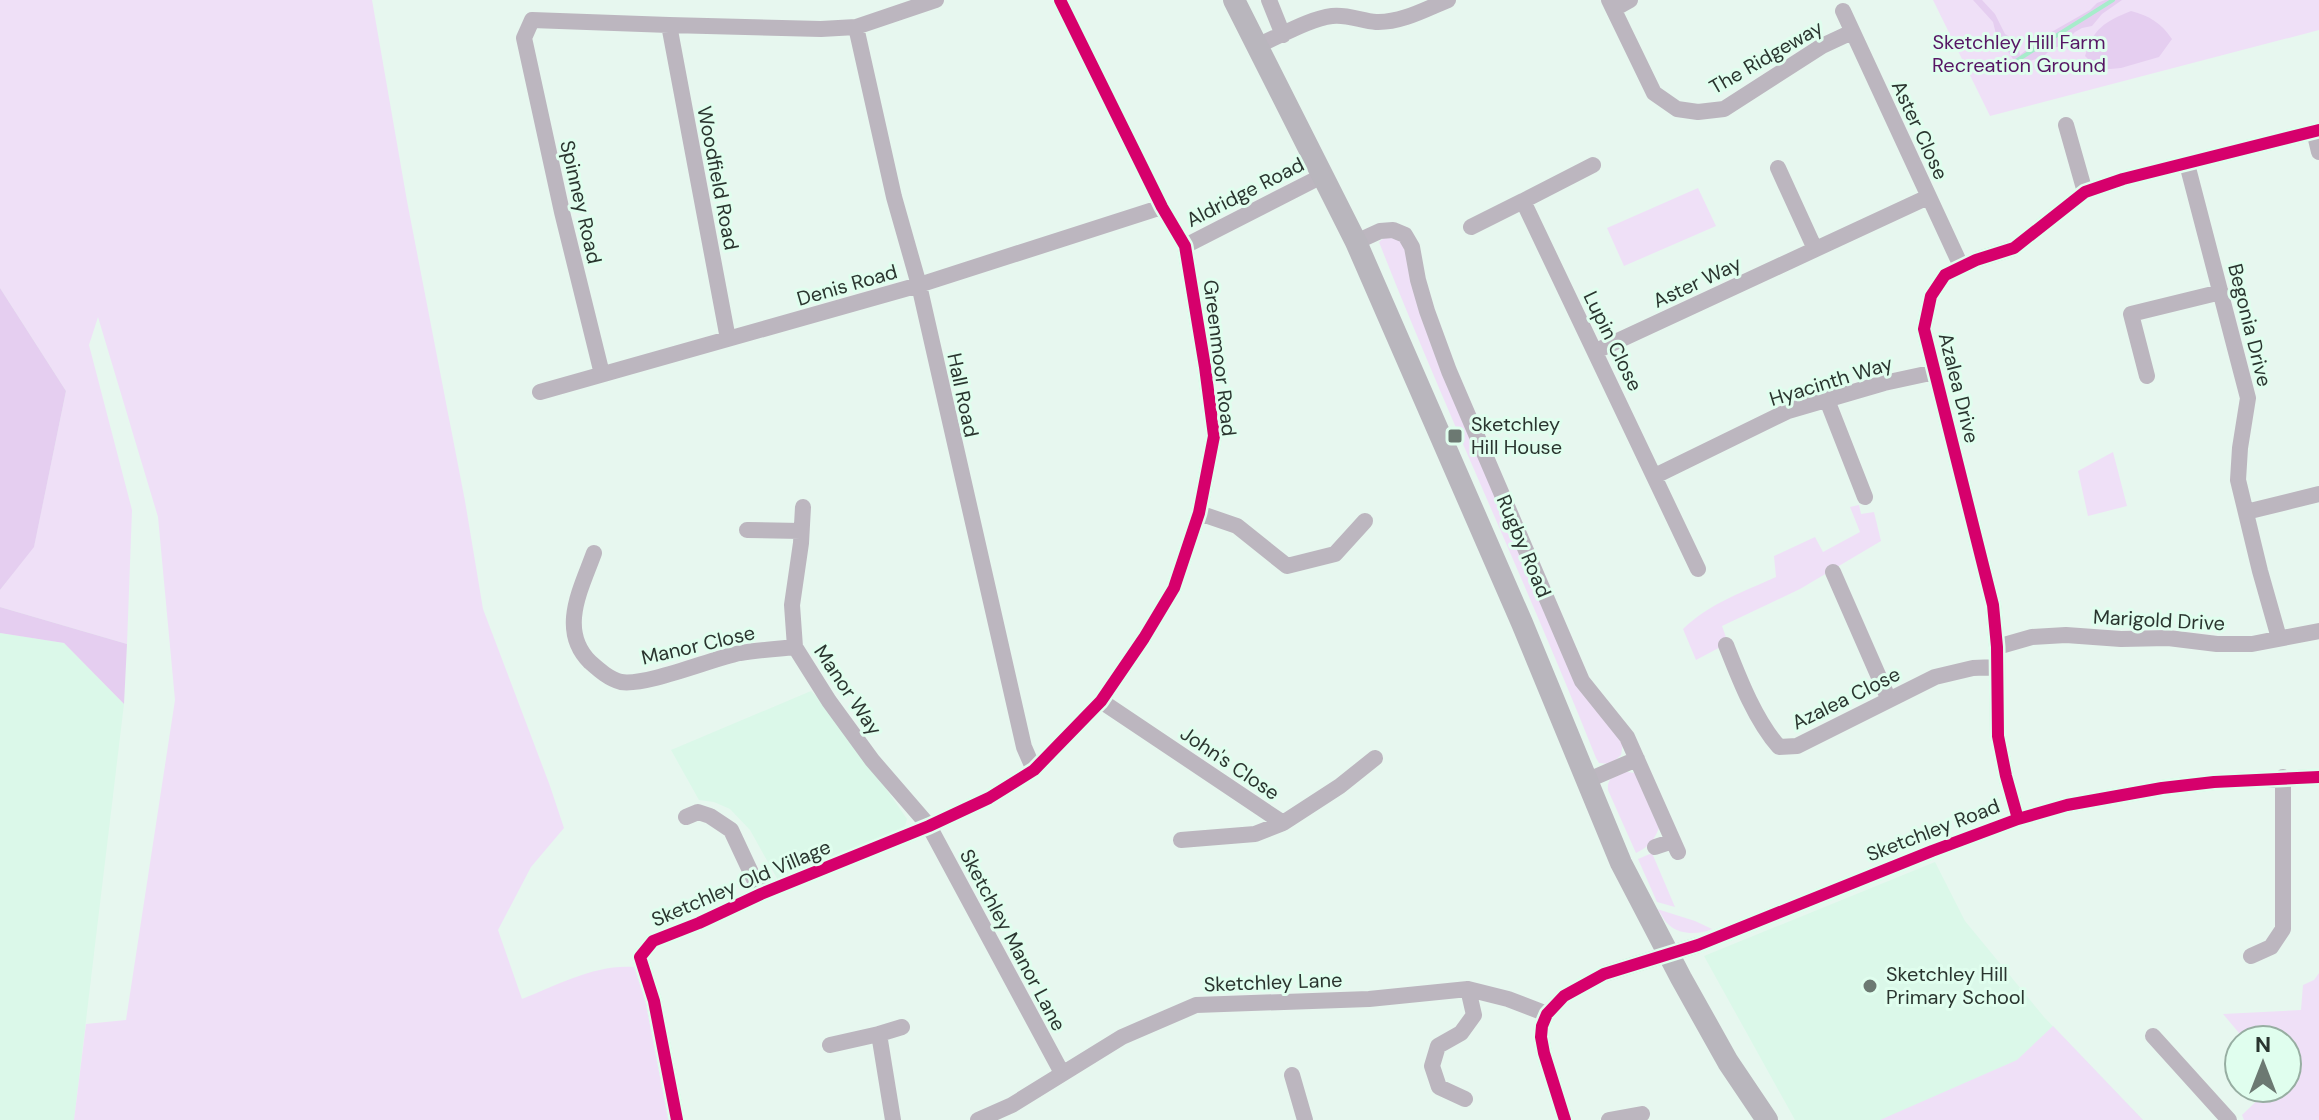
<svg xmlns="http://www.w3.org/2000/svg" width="2319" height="1120" font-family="'DM Sans',sans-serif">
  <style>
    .built { fill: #dbf8e9 }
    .green { fill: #efe0f7 }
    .forest { fill: #e5cef0 }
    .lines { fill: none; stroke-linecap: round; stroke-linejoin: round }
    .stream { stroke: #a7eccb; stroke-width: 4 }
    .minor { stroke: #bcb6bf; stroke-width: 16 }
    .secondary { stroke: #b9b6bd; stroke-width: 22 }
    .cycleway-casing { stroke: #e0feee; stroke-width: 17 }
    .cycleway { stroke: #d6006c; stroke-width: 12 }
    .poi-dot { fill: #6c7972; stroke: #e0feee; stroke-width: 3 }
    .labels { text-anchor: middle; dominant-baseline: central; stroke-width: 6; stroke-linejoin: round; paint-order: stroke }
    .park-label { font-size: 20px; fill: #561664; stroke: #e0feee }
    .street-label { font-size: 20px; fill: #2a352f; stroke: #e0feee }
    .poi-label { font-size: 20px; fill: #2a352f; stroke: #e0feee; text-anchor: start }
  </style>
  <rect width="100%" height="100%" fill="#e7f7ef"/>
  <path class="built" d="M0,633L64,643L124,704L74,1120H0Z
    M811,691L834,713L907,819L905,826L839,860L779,882L750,830L730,809L714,802L699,800L671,750Z
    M1935,862L1965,921L2044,1017L2143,1120H1795L1704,956Z"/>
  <path class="green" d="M0,0H372L407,201L465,501L483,609L550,786L564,828L531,867L498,930L522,999C557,985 596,964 634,967L648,999L670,1120H74L86,1024L126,1020L175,700L158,517L98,317L89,345L132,510L127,644L0,607V590L34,546L66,391L0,288Z
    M1933,0H2319V30L1990,116Z
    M1698,188L1716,226L1624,266L1607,228Z
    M1385,237H1401L1577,674L1623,743L1621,755L1611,764L1599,763L1596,758C1527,584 1447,415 1379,242Z
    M2113,452L2127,506L2088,516L2078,471Z
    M1859,505L1861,514L1874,512L1881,541L1800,589L1722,626L1728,643L1696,660L1683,629C1710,603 1743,592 1776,577L1774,556L1815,537L1823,552L1860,532L1850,507Z
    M1620,771L1635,773L1659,828C1654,841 1648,847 1636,853L1608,790C1607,780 1612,777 1620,771Z
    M1652,853L1675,907L1657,902L1638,859Z
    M1657,909L1695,921L1712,929C1699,935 1680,935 1669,925C1664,921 1661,913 1657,909Z
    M2319,973V1120H2244L2242,1115L2270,1088H2287V1040H2245L2223,1014L2301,1010L2303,985L2314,980Z
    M2053,1026L2143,1120H1880L2017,1060Z"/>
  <path class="forest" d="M1973,0H1982L1995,14L2005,34L2013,39L2015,48L2019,50L2020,55L2041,38L2090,10L2097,3L2105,0H2122L2102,14L2092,26L2082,28L2075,32L2063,45L2051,49L2043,57L2023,63L2012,73H2003L2001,66L2007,60L2013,59L1996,34L1993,22Z
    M2131,11C2150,16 2161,23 2172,39L2159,57L2121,68L2099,70L2085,56C2094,28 2104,22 2131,11Z
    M0,288L66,391L34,547L0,590Z
    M0,607L127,644L124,704L64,643L0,633Z"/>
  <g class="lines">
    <path class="stream" d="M2008,66L2113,0"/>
    <path class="minor" d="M1269,0L1283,35
      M1609,0L1654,93L1677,109L1698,112L1724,109L1822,46L1852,32
      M1614,9L1630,0
      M1843,11L1961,266
      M669,25L728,339
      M856,27L894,197L919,285L1024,747L1034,770
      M1256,46C1279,37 1308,19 1332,16C1347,14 1362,21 1376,22C1401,23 1426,9 1448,0
      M2066,125L2085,192
      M2314,131L2319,152
      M2187,164L2248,398L2240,448L2238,480L2260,571L2279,638
      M1593,165L1523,201L1698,569
      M1778,168L1815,249
      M1471,227L1523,201
      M1356,242L1380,231L1393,230L1405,235L1412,247L1418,280L1427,311L1449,371L1582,681L1627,737L1678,852
      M1185,246L1324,175
      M1596,351L1928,197
      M602,374L562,212L524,38L532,20L669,25L821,29L856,27L936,0
      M2147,376L2131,314L2221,292
      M540,392L919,285L1162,207
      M1827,400L1865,497
      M1655,476L1788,411L1884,383L1935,372
      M803,507L801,543L792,605L795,647L829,701L872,760L929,826L1062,1073
      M2246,512L2319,494
      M1199,513L1237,526L1287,566L1335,554L1365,521
      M747,530L801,531
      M594,553C581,589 558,630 590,662C599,670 609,679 621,682C647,686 711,659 740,653C758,650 776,649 795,647
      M1833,572L1889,700
      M1726,645C1739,678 1755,720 1779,747L1797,746L1935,677L1973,668L1996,667
      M1997,647L2032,637L2066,635L2121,639L2168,638L2217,644H2252L2319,631
      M1101,701L1283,823L1340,786L1375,758
      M1586,781L1637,759
      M686,817L698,812L710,816L731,830L761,894
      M2018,819L2006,776L1998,736L1997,647L1993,605L1924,329L1931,296L1945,275L1976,260L2014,248L2085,192L2123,179L2319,130
      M1181,840L1255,834L1283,823
      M1655,847L1673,841
      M2251,956L2271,947L2283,929V777
      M879,1034L902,1027
      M2153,1036L2229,1120
      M830,1045L879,1034L893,1120
      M1292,1075L1305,1120
      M1465,1099L1439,1087L1432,1066L1438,1046L1461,1033L1474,1015L1468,989
      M677,1120L654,1001L640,957L653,941L699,923L761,894L929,826L989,798L1034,770L1101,701L1144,638L1174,588L1199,513L1214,436L1205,367L1185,246L1162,207L1060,0
      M978,1120L1012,1105L1122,1037L1196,1005L1369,999L1468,989L1508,999L1547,1014
      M1565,1120L1544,1053L1541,1037L1542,1026L1547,1014L1564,996L1604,974L1698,945L1932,851L2018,819L2067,805L2162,788L2214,782L2319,777
      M1609,1120L1642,1114"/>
    <path class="secondary" d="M1234,0L1356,242L1522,623L1621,863L1681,978L1728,1062L1767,1120"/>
    <defs>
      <path id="cycleway" d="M2018,819L2006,776L1998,736L1997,647L1993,605L1924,329L1931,296L1945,275L1976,260L2014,248L2085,192L2123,179L2319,130
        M677,1120L654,1001L640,957L653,941L699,923L761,894L929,826L989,798L1034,770L1101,701L1144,638L1174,588L1199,513L1214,436L1205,367L1185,246L1162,207L1060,0
        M1565,1120L1544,1053L1541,1037L1542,1026L1547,1014L1564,996L1604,974L1698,945L1932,851L2018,819L2067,805L2162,788L2214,782L2319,777"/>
    </defs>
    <use href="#cycleway" class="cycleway-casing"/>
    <use href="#cycleway" class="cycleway"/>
  </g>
  <g class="poi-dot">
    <rect x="1447" y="428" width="16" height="16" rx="4"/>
    <circle cx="1870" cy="986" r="8"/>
  </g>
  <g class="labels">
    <g class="park-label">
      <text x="2019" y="42">Sketchley Hill Farm<tspan x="2019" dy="23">Recreation Ground</tspan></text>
    </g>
    <g class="street-label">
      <text transform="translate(1766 57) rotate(-30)">The Ridgeway</text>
      <text transform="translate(1920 130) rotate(65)">Aster Close</text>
      <text transform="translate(718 178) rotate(79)">Woodfield Road</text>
      <text transform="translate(1245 192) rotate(-27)">Aldridge Road</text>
      <text transform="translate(581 202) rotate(77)">Spinney Road</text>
      <text transform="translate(1697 282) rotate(-25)">Aster Way</text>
      <text transform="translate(847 285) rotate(-16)">Denis Road</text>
      <text transform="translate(2250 325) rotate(76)">Begonia Drive</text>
      <text transform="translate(1613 341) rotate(64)">Lupin Close</text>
      <text transform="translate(1220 358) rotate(83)">Greenmoor Road</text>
      <text transform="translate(1831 381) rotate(-17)">Hyacinth Way</text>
      <text transform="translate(1959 388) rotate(76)">Azalea Drive</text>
      <text transform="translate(963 395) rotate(78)">Hall Road</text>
      <text transform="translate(1524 546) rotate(67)">Rugby Road</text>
      <text transform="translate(2159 620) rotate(3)">Marigold Drive</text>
      <text transform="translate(698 645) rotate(-13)">Manor Close</text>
      <text transform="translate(848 690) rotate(56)">Manor Way</text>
      <text transform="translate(1846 698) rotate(-26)">Azalea Close</text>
      <text transform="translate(1230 763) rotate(34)">John's Close</text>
      <text transform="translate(1933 830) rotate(-21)">Sketchley Road</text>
      <text transform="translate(741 883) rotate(-23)">Sketchley Old Village</text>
      <text transform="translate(1013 940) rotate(62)">Sketchley Manor Lane</text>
      <text transform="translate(1273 982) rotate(-2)">Sketchley Lane</text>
    </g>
    <g class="poi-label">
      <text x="1471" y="424">Sketchley<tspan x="1471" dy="23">Hill House</tspan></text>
      <text x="1886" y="974">Sketchley Hill<tspan x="1886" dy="23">Primary School</tspan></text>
    </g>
  </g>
  <g transform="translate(2263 1064)"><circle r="38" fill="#e0feee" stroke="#97aea2" stroke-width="2"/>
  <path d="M0-6L14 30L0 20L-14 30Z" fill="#6c7972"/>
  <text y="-12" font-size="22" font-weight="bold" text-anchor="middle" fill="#2a352f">N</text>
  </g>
</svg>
